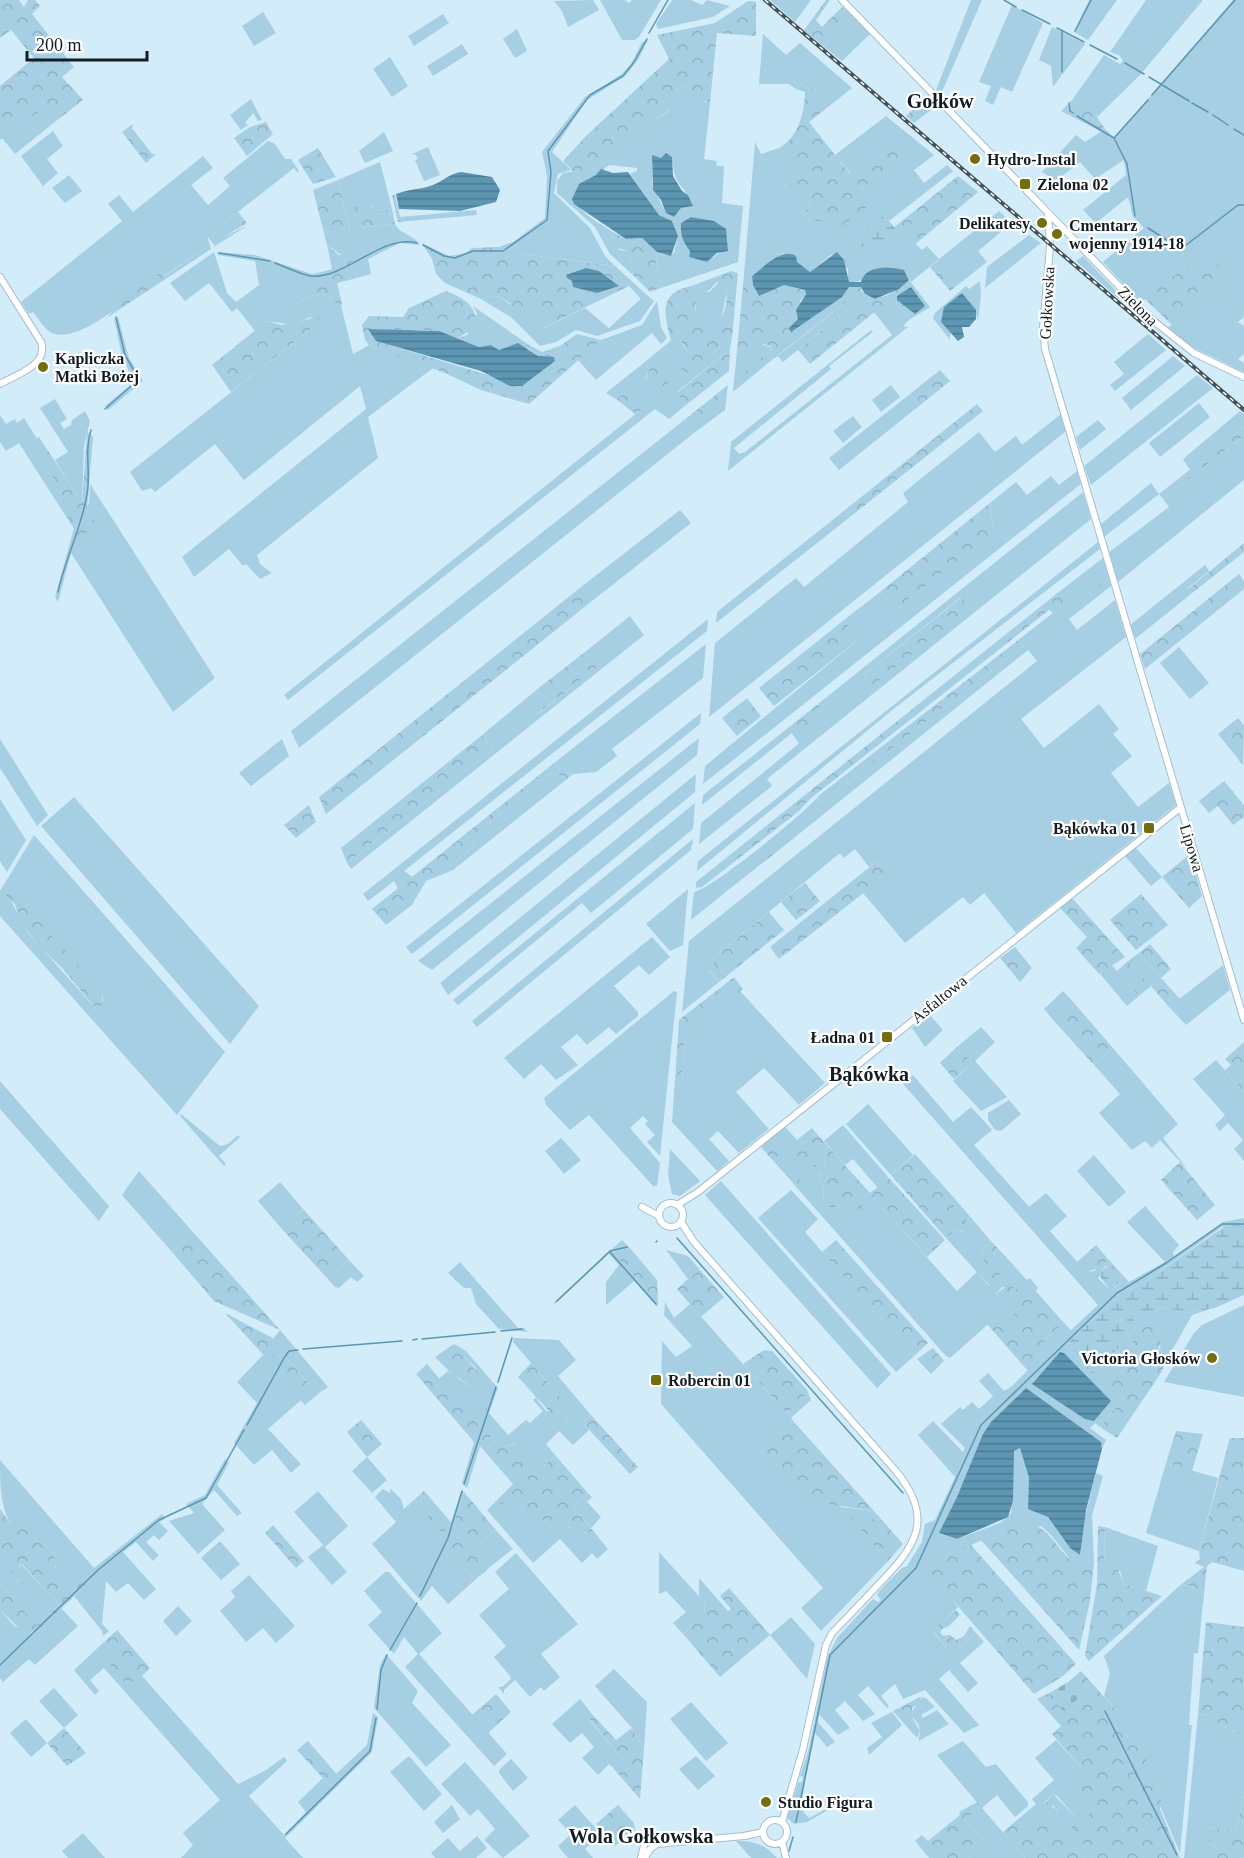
<svg xmlns="http://www.w3.org/2000/svg" width="1244" height="1858" font-family="'Times New Roman',serif">
  <style>
    .green { fill: #a6cfe4; fill-rule: evenodd }
    .forest { fill: url(#forest-crowns) }
    .wetland { fill: url(#wetland-marsh) }
    .cemetery { fill: url(#cemetery-stones) }
    .water { fill: url(#water-rules) }
    .lines { fill: none; stroke-linecap: round; stroke-linejoin: round }
    .stream { stroke: #5c96b2; stroke-width: 1.5 }
    .minor-casing { stroke: #a6bfcc; stroke-width: 8 }
    .minor { stroke: #fff; stroke-width: 6 }
    .rail-casing { stroke: #435158; stroke-width: 4 }
    .rail { stroke: #fff; stroke-width: 1.5; stroke-dasharray: 4.5; stroke-linecap: butt }
    .poi-dot { fill: #726e0e; stroke: #fff; stroke-width: 2 }
    .labels { text-anchor: middle; dominant-baseline: central; stroke-width: 4.5; stroke-linejoin: round; paint-order: stroke }
    .poi-label { font-size: 16px; font-weight: bold; fill: #121c21; stroke: #fff; text-anchor: start }
    .street-label { font-size: 16px; fill: #121c21; stroke: #fff }
    .quarter-label { font-size: 20px; font-weight: bold; fill: #121c21; stroke: #fff }
  </style>
  <defs>
    <pattern id="forest-crowns" width="20" height="18" patternUnits="userSpaceOnUse" patternTransform="scale(1.5)"><rect width="20" height="18" fill="#a6cfe4"/><path d="M2 6a3 3 0 1 1 6 0M12 15a3 3 0 1 1 6 0" fill="none" stroke="#8eb1c3"/></pattern>
    <pattern id="wetland-marsh" width="20" height="14" patternUnits="userSpaceOnUse" patternTransform="scale(1.5)"><rect width="20" height="14" fill="#a6cfe4"/><path d="M1 5h8M5 5V1M11 12h8M15 12V8" fill="none" stroke="#8eb1c3"/></pattern>
    <pattern id="cemetery-stones" width="16" height="16" patternUnits="userSpaceOnUse" patternTransform="scale(1.5)"><rect width="16" height="16" fill="#a6cfe4"/><path d="M2 7V4a2 2 0 0 1 4 0v3zM10 15v-3a2 2 0 0 1 4 0v3z" fill="#8eb1c3"/></pattern>
    <pattern id="water-rules" width="6" height="5" patternUnits="userSpaceOnUse" patternTransform="scale(1.5)"><rect width="6" height="5" fill="#5c96b2"/><path d="M0 2.5h6" fill="none" stroke="#4b7a90"/></pattern>
  </defs>
  <rect width="100%" height="100%" fill="#d2ecfa"/>
  <path class="green" d="M593,0L599,10L568,27L562,11L554,1Z
    M600,0H625L629,3L632,0H661L639,37L635,40H622Z
    M672,0H691L702,5L707,0L730,6L713,17L658,29L656,24Z
    M770,0H811L795,22Z
    M971,0H982L941,94L936,90Z
    M1089,0H1117L1088,40L1074,32Z
    M1146,0H1203L1140,75L1097,117L1072,100L1104,55L1120,64L1123,61L1119,55L1110,52Z
    M1233,0H1244V317L1238,322L1244,326V354L1238,359L1244,363V372L1194,348L1168,328L1232,278L1200,271L1189,264L1141,303L1103,262L1144,228L1133,217L1128,197L1096,223L1083,210L1126,175L1124,160L1095,179L1080,162L1056,181L1042,172L1076,135L1085,142L1105,129L1114,138Z
    M1012,5L1043,23L1012,92L1001,87L993,105L985,101L991,86L979,82Z
    M263,12L276,33L254,46L242,26Z
    M443,14L449,23L414,46L408,36Z
    M853,16L870,34L842,61L823,46Z
    M1052,27L1085,44L1053,87L1051,66L1039,60Z
    M517,29L527,51L515,58L503,39Z
    M763,34L786,55L800,43L852,88L828,107L806,80L796,89L789,84H759Z
    M648,40L638,60L625,76L587,100L552,152L571,170L558,174L554,193L590,228L605,256L615,266L521,254L499,247L513,242L545,218L547,176L542,152L585,97L622,74L631,64L642,42Z
    M462,44L468,54L433,76L427,66Z
    M390,57L408,86L392,97L373,69Z
    M683,86L694,91L704,102L710,103L704,159L717,161L716,166H724L722,203L743,206L738,262L661,288L656,264L657,252L665,255L674,253L678,236L672,221L659,215L630,174L637,171V168L609,165L576,191C572,211 600,223 613,232L612,239L619,250L628,251L633,275L610,254L595,227L557,193V181L563,173L596,168L612,153L643,133L654,120L668,112L678,88ZM672,157C674,189 684,182 693,206L681,208L674,217L666,213L652,185V164L657,158ZM691,217L714,221L725,229L726,248L707,262L689,257L690,251L681,223Z
    M251,99L262,120L258,121L253,113L245,123L248,125L241,130L230,115Z
    M40,110L51,125L15,154L2,138Z
    M886,116L934,155L914,170L924,183L947,165L953,171L889,221L884,216L869,241C879,246 891,240 899,233L894,227L897,225L922,250L927,246L939,259L999,211L1012,223L978,251L987,262L959,284L938,260L911,282L904,270C874,260 875,283 848,282V269L832,254L810,272L783,253L752,276L744,274L755,142L761,154L779,148L797,169L783,184L811,205L802,213L810,220L862,189L890,143L851,174L835,155Z
    M53,131L63,146L47,159L58,173L43,186L21,156Z
    M384,132L393,151L365,163L359,151Z
    M268,141L274,143L285,159H291L299,171L298,173L294,168L215,230L222,238L248,225L215,246L207,236L210,245L164,276L161,272C139,289 82,345 52,333C45,330 38,318 33,312L29,314L21,302L122,221L108,204L119,195L133,212L203,156L213,168L191,185L208,205L230,186L223,178Z
    M428,147L440,175L424,181L415,160L418,159L416,155L412,154Z
    M380,162L392,209L375,211L371,205L359,228L395,224C400,235 414,234 420,245L400,243L368,259L371,274L357,278L353,263L327,245L324,233L350,229L338,180Z
    M69,175L82,191L65,203L52,188Z
    M1029,235L1041,243L985,288L987,267Z
    M214,252L227,293L236,302L259,285L255,261L218,255L217,252L255,255L312,274L326,271V274L312,283L291,303L294,305C310,294 325,288 339,307L341,305L353,354L369,345L433,368L368,417L378,458L257,555L260,564L272,573L260,579L246,564L243,566L229,549L194,577L182,557L366,409L360,386L244,480L215,444L155,492L151,488L142,491L130,472L321,321L310,317L295,325L267,321L255,331L237,308L232,312L209,283L185,301L170,283Z
    M1083,256L1123,298L1119,299L1076,261Z
    M720,281L725,283L727,291L721,320L717,322L698,318L695,314L696,306L684,288L694,285L695,289L709,292Z
    M980,281L981,295L978,321L975,310L950,334V340L933,318L935,313L966,286L969,289Z
    M861,290L866,295L783,362L778,356L773,359L768,352L734,379L736,362C756,360 755,330 779,355Z
    M646,294L654,301L640,321L597,336L576,330L556,342L540,346L512,318L481,299L498,296L521,312L538,316L544,328L585,308L609,328Z
    M892,298L909,320L903,326L908,327L728,471L731,442L871,330L873,332L829,366L831,369L734,448L739,454L745,452L892,335L874,312Z
    M657,301L661,327L667,338L661,344L652,333L596,380L578,360L601,340L642,325Z
    M473,306L529,345L526,349L509,346L499,350L491,345L479,347L457,338L467,335L477,314Z
    M118,317L129,358L143,381L108,410L105,406L134,382L122,356L114,319Z
    M1148,334L1166,350L1115,391L1110,385L1124,374L1114,362Z
    M677,336L687,351L685,374L732,338L730,349L677,392L686,405L669,419L655,409L288,700L284,695L648,404L629,390L616,399L606,393L646,361L649,370L645,380L667,365L662,366L653,355Z
    M1173,356L1185,366L1131,410L1122,398Z
    M1197,375L1213,388L1091,485L1084,466Z
    M891,385L900,397L881,412L872,400Z
    M910,394L919,406L839,470L829,458Z
    M55,399L67,419L60,423L64,429L71,425L72,420L85,411L90,421L84,446L82,504L55,460L68,452L40,408Z
    M1199,403L1210,417L1160,457L1149,443Z
    M1240,411L1244,414V427L1190,470L1183,459Z
    M1061,414L1066,431L709,717L715,643L796,578L804,587L908,502L903,493L979,432L995,452L1016,436L1022,445Z
    M0,415L6,424L15,419L17,423L24,418L37,439L31,443L55,481L47,487L19,443L6,451L0,442Z
    M853,416L862,427L843,443L833,431Z
    M1098,420L1106,429L1080,450L1076,437Z
    M683,421L694,423L689,427L694,433L299,748L291,731Z
    M1244,436V480L1118,582L1108,553L1169,507L1163,499Z
    M1077,471L1082,483L703,784L705,766L859,639L844,620L880,592L895,610L990,534L993,529L990,503L1016,482L1027,495L1051,476L1059,485Z
    M1151,483L1159,494L1104,537L1101,524Z
    M90,484L215,678L173,712L71,553L58,602L55,597L74,528L80,537L89,502Z
    M1083,492L1091,519L767,779L772,786L699,844L701,823L823,724L824,718L818,704ZM961,597L969,608L871,685L864,675Z
    M680,510L691,523L592,601L581,587Z
    M845,510L850,517L716,623L717,612Z
    M1098,542L1100,549L896,707L697,871L698,861Z
    M1103,558L1107,572L1068,602L1060,591Z
    M1205,565L1209,571L1187,589L1191,594L1135,639L1130,625Z
    M1109,579L1111,586L1069,619L1077,630L1115,600L1126,637L1021,719L1044,748L1099,704L1119,729L1113,734L1132,756L1111,773L1138,807L1169,783L1176,805L1016,933L984,893L970,905L963,897L905,943L863,893L887,874L877,861L869,867L855,849L844,858L840,853L713,958L714,964L709,970L719,982L682,1012L689,941L1037,661L1028,650L779,850L771,848L724,878V887L727,891L691,920L694,892C711,890 803,814 817,798L822,803Z
    M630,616L644,635L351,869L347,863L493,749L482,735L540,687L539,713L596,668L585,652Z
    M708,619L707,631L404,871L413,877L398,889L394,881L368,901L363,894Z
    M706,644L703,678L612,749L617,756L596,772L573,774L567,767L559,769L554,763Z
    M1179,647L1209,683L1190,699L1160,663Z
    M701,713L700,724L412,954L406,947Z
    M788,728L792,733L702,805L703,795Z
    M699,738L697,755L432,970L418,961Z
    M0,739L48,815L37,826L0,768Z
    M282,739L289,756L251,786L239,773Z
    M552,772L567,779L453,870L436,877L474,846L475,834Z
    M696,774L695,792L448,995L440,983Z
    M74,797L259,1006L230,1044L41,826Z
    M0,799L26,840L7,872L0,861Z
    M695,803L693,829L591,913L582,903L458,1005L453,1000Z
    M34,835L225,1052L177,1115L0,916V891ZM10,899L103,993V1000L96,1009L28,933Z
    M693,839L691,850L477,1027L472,1021Z
    M1135,847L1162,877L1151,886L1125,856Z
    M688,889L683,945L670,951L646,924Z
    M652,937L670,957L649,975L639,965L614,986L638,1012V1016L616,1034L609,1027L587,1045L577,1034L561,1047L578,1065L556,1080L541,1064L524,1079L504,1058Z
    M1139,953L1161,978L1151,986L1128,961Z
    M1111,964L1139,996L1127,1006L1100,974Z
    M1223,965L1230,990L1186,1025L1169,1007Z
    M674,991L677,992L660,1156L647,1142L655,1135L645,1124L648,1121L643,1116L630,1128L660,1163L657,1186H653L589,1115L570,1130L546,1105L544,1098Z
    M740,991L825,1083L799,1105L764,1068L736,1092L769,1129L739,1153L718,1131L709,1139L729,1161L717,1171L672,1122L675,1080H682L685,1035Z
    M1063,991L1075,1004L1055,1022L1044,1009Z
    M929,1014L943,1030L925,1047L912,1028Z
    M981,1027L995,1042L975,1061L1007,1097L981,1111L953,1081L972,1063L958,1046Z
    M1113,1048L1178,1124L1163,1138L1189,1171L1160,1140L1152,1148L1145,1141L1132,1150L1099,1113L1120,1094L1094,1065Z
    M1216,1060L1244,1092V1161L1234,1149L1243,1140L1228,1123L1220,1131L1215,1125L1225,1115L1193,1079Z
    M913,1075L953,1122L971,1107L992,1130L974,1145L1029,1207L1046,1193L1067,1216L1050,1231L1087,1273L1100,1269L1102,1272L1098,1278L1110,1290L1121,1283L1108,1265L1104,1269L1108,1259L1129,1282L1165,1262L1127,1222L1145,1206L1179,1245L1173,1252L1174,1256L1223,1222L1244,1218V1226L1222,1227L1137,1287L1124,1290L1149,1319L1160,1307L1188,1313L1210,1309L1192,1315L1165,1363L1157,1354L1161,1346L1134,1339L1120,1403L1100,1427L1095,1423L1090,1428L1106,1440L1102,1449V1445L1026,1388L1002,1411L940,1534L957,1539L1000,1523L1011,1513L1014,1451L1020,1448L1029,1478V1509L1048,1517L1070,1548L1080,1555L1083,1524L1096,1473L1103,1476L1092,1516L1094,1562L1071,1560L1051,1535L1041,1526L991,1536L971,1545L960,1547L929,1569L958,1607L932,1631L952,1654L976,1633L984,1642L960,1663L978,1683L968,1692L949,1670L939,1679L979,1725L964,1733L925,1690L903,1699L895,1684L881,1696L889,1706L887,1708L868,1686L858,1695L875,1714L863,1721L845,1701L835,1710L850,1728L838,1735L819,1714L818,1722L835,1742L827,1747L815,1733L800,1808L809,1818L861,1791L807,1822L794,1824L786,1817L790,1804L795,1809L797,1806L793,1800L798,1782H802L803,1777L800,1776L809,1748L827,1658L837,1638L873,1599L878,1602L881,1600L877,1595L879,1591L902,1568L907,1566L922,1542L925,1524L935,1520L955,1477L918,1435L933,1421L963,1452L965,1448L941,1424L960,1407L963,1410L972,1402L979,1409L993,1396L979,1381L988,1373L1004,1391L1011,1387L1046,1352L1040,1344L1064,1323L1071,1330L1098,1305L903,1084ZM1114,1299L1136,1327L1094,1376L1065,1346Z
    M0,1081L109,1206L99,1221L0,1109Z
    M1009,1100L1021,1114L1001,1131L995,1130L988,1120V1113Z
    M868,1104L913,1155L891,1175L846,1124Z
    M181,1114L220,1146L228,1144L238,1135L240,1137L219,1156L226,1164L224,1166L180,1116Z
    M843,1125L889,1178L878,1188L853,1159L845,1165L824,1141Z
    M785,1127L797,1140L812,1128L816,1133L793,1151V1183L777,1165L789,1153L773,1136Z
    M561,1138L581,1160L564,1174L545,1151Z
    M670,1149L700,1181L680,1196L672,1194L668,1175Z
    M821,1155L825,1158L824,1166L819,1173L824,1193L823,1200L873,1197L957,1291L977,1272L946,1238L957,1230L964,1232L954,1206L955,1199L990,1240L981,1251L987,1269L980,1275L989,1286L1007,1258L1027,1280L1030,1278L1038,1288L1036,1291L1027,1281L1016,1289L1002,1287L996,1294L1017,1318L1012,1329L994,1319L950,1358L946,1356L796,1187L808,1167H816Z
    M1094,1155L1126,1192L1109,1207L1077,1171Z
    M139,1171L193,1232L172,1252L122,1195Z
    M721,1181L891,1374L877,1388L705,1195Z
    M280,1182L303,1209L281,1228L258,1201Z
    M791,1190L818,1219L805,1232L913,1357L896,1372L758,1218Z
    M622,1240L630,1248L612,1252L658,1303L657,1307L634,1281L606,1305V1282L619,1265L609,1254L555,1304L554,1302Z
    M666,1250L688,1256L699,1269L688,1279Z
    M349,1260L364,1276L357,1282L351,1277L339,1288L335,1287L327,1278Z
    M460,1262L518,1328H524L528,1332L499,1329L476,1304L471,1288H464L448,1273Z
    M665,1302L674,1318L690,1304L787,1414L804,1398L807,1390L811,1400L791,1418L794,1422L760,1451L841,1507L874,1511L882,1520L849,1516L888,1561L821,1631L801,1608L823,1588L661,1404L662,1341L676,1357L692,1346L664,1315Z
    M1244,1305V1397L1164,1382L1194,1333L1202,1325Z
    M280,1330L328,1387L318,1394L288,1360L278,1375L301,1400L268,1429L301,1464L291,1473L272,1450L254,1465L234,1443L257,1403L237,1382L263,1355L271,1362V1337L273,1339Z
    M514,1338L559,1340L576,1360L558,1376L591,1415L583,1423L589,1430L573,1445L559,1431L546,1444L555,1455L541,1469L514,1443L506,1447L495,1440L486,1453L480,1446L467,1488L462,1483L474,1442L479,1446V1427L439,1379L448,1371L472,1388L476,1368L464,1356L465,1350L498,1388L489,1413L508,1435L526,1420L530,1423L543,1411L533,1400L536,1398L547,1412L550,1409L560,1423L573,1412L513,1342Z
    M367,1457L387,1480L372,1493L352,1471Z
    M225,1459L229,1463L217,1485L242,1513L237,1516L214,1490L202,1504L225,1530L198,1554L169,1521L194,1513L186,1504L205,1495Z
    M0,1460L94,1568L162,1514L165,1519L159,1522L168,1531L159,1540L154,1535L146,1542L159,1555L153,1561L136,1542L123,1552L156,1589L144,1600L128,1583L116,1592L106,1581L102,1624L109,1631L103,1636L102,1631L74,1596L91,1580L87,1577L73,1592L56,1573L54,1550L38,1541L19,1521L11,1524C0,1506 0,1483 0,1460Z
    M1166,1463L1218,1478L1199,1551L1146,1533Z
    M390,1488L401,1499L404,1509L414,1500L444,1534L449,1520L451,1522L462,1490L464,1492L453,1525L462,1535L451,1552L475,1580L448,1604L432,1586L421,1601L372,1544L396,1522L375,1497L383,1489L390,1493Z
    M318,1491L348,1526L325,1547L347,1572L332,1585L308,1557L323,1545L294,1512Z
    M588,1493L592,1497L587,1502L601,1517L591,1528L573,1507Z
    M511,1502L516,1506H531L550,1527L563,1523L578,1532L595,1533L608,1549L597,1559L592,1553L582,1563L560,1539L533,1563L487,1510L494,1503L496,1505Z
    M1105,1527L1158,1546L1146,1591L1124,1584L1120,1571L1104,1565Z
    M496,1530L513,1549L490,1567L474,1549Z
    M220,1541L240,1564L221,1580L201,1558Z
    M659,1552L705,1603L704,1613L683,1634L673,1623L686,1612L666,1591L659,1594Z
    M516,1553L578,1624L541,1654L560,1677L544,1691L541,1687L530,1697L515,1680L504,1690V1694L498,1687H502L511,1679L510,1676L494,1657L506,1646L479,1615L509,1589L495,1572Z
    M20,1563L59,1605L37,1625L0,1584V1564H5L21,1584Z
    M385,1572H389L442,1633L419,1654L507,1754L494,1766L405,1667L418,1654L404,1637L394,1654L368,1625L382,1612L364,1591Z
    M249,1575L295,1626L276,1643L263,1628L246,1642L220,1611L235,1597L231,1591Z
    M1188,1585L1197,1590V1620L1201,1622L1198,1654L1194,1653L1189,1725H1192L1180,1853L1119,1709L1116,1710L1104,1696L1110,1673L1104,1656L1179,1586Z
    M178,1606L192,1621L176,1636L163,1621Z
    M61,1608L78,1626L35,1665L29,1659L3,1682L0,1678V1610L14,1626L35,1634Z
    M791,1617L815,1644L807,1679L770,1635Z
    M104,1642L139,1679L142,1676L238,1784L266,1770L284,1757L287,1761L249,1796L284,1835L306,1812L298,1802L323,1778L331,1787L336,1774L367,1745L373,1713L378,1717L372,1752L285,1838L303,1858H181L193,1845L183,1833L220,1800L104,1668L90,1680L99,1691L95,1695L74,1670Z
    M386,1654L418,1691L412,1703L451,1745L426,1767L374,1708L380,1665Z
    M614,1669L647,1702L644,1749L632,1728L595,1686Z
    M54,1688L78,1715L64,1728L39,1701Z
    M920,1697L926,1698L935,1707L921,1715L923,1718L937,1710L949,1724L919,1741C918,1738 920,1735 920,1732C920,1715 901,1721 922,1699Z
    M580,1699L592,1714L588,1719L623,1759L613,1768L609,1764L598,1775L582,1758L594,1747L582,1733L570,1743L552,1724Z
    M691,1702L728,1743L706,1761L670,1719Z
    M892,1712L902,1725L869,1755L867,1748L882,1737L871,1723Z
    M1198,1714L1210,1715L1217,1724L1244,1735V1796L1235,1832L1204,1827L1215,1842L1213,1858H1184Z
    M26,1719L47,1743L31,1757L10,1733Z
    M1056,1740L1085,1772L1076,1779L1089,1814V1826L1086,1829L1057,1796L1053,1794L1044,1803C1063,1807 1083,1842 1093,1858H1084L1045,1814L1026,1830L1017,1820L1036,1804L1032,1799L1054,1780L1035,1758Z
    M963,1741L986,1767L996,1764L1028,1802V1806L1015,1817L997,1795L982,1808L1025,1858H969L986,1843L965,1820L980,1806L937,1755Z
    M409,1756L442,1794L424,1811L390,1772Z
    M696,1756L715,1776L698,1790L679,1769Z
    M511,1759L528,1778L513,1791L499,1773V1770Z
    M465,1762L530,1836L503,1858L484,1840L495,1829L478,1809L470,1816L441,1784Z
    M452,1805L460,1819L443,1833L434,1822Z
    M575,1805L601,1834L585,1849L593,1858H568L558,1846L571,1834L558,1820Z
    M83,1833L105,1858H68L62,1851Z
    M477,1836L487,1848L476,1858H435L431,1853L448,1838L460,1851Z
    M736,1841C753,1840 766,1845 777,1858H751Z"/>
  <path class="forest" d="M0,0H19L24,7L28,0H35L40,6L32,14L74,67L62,77L83,100L51,125L40,111L0,140V86L34,58L11,30L0,38Z
    M826,0H830L816,20L822,27L842,7L853,16L823,46L804,30Z
    M748,1L756,2V36L717,33L710,103L699,100L694,91L683,86L678,88L671,109L654,120L643,133L612,153L596,168L574,172L563,161L587,135L669,59L657,35L715,23Z
    M806,80L828,107L809,122L850,174L890,143L902,156L862,188L874,202L844,225L810,220L802,213L811,205C801,197 778,186 781,173L797,169L779,148C798,138 805,112 805,92L796,89Z
    M928,95L937,105L914,123L906,116Z
    M1072,100L1097,117L1105,129L1100,131L1061,111Z
    M266,122L273,134L247,156L234,138L250,127Z
    M133,124L132,128L152,154H156L146,163L122,132Z
    M318,148L336,177L313,184L298,160Z
    M958,176L978,192L914,245L897,225Z
    M338,180L350,230L324,233L313,190Z
    M392,195H395L400,217L476,210L477,215L398,222Z
    M367,203L376,211L392,209L395,224L359,228L354,207Z
    M238,212L247,223L222,238L215,230Z
    M613,232L626,239L642,238L657,252L656,264L661,288L650,292L633,275L628,251L610,246Z
    M422,243L449,256L466,253L472,248L499,247L521,254L615,266L646,294L641,299L629,286L543,328L538,316L515,311L510,303L498,296L481,299L445,283L436,274L432,259Z
    M210,245L211,249L108,317L115,308L161,272L165,276Z
    M327,245L339,255H346L353,263L357,278L337,283L342,304L339,307C325,288 310,294 294,305L291,303L312,283L313,278L326,275V271L332,269Z
    M939,260L959,284L950,291L930,267Z
    M1217,263L1232,278L1172,325L1145,299L1189,264L1200,271Z
    M731,271L738,273L732,338L685,374L675,361L687,350L677,336L671,342C667,321 656,297 684,288L696,296L695,315L717,322C727,315 728,295 725,283L717,282C709,290 706,295 695,289L694,285Z
    M744,274L752,276L753,285L759,296L784,285L805,290L806,294L800,301L798,319L791,323L848,287H862L861,290L778,355L770,346L764,344L742,362H736Z
    M909,280L930,307L909,320L892,298L810,364L798,350L866,295L875,299L888,295Z
    M446,291C464,298 479,307 476,328L457,338C421,325 411,329 376,341L491,376L553,357L538,356L524,345H529L542,352L560,346L577,334L601,340L529,404L481,390L445,373L369,345L365,340L362,325L369,316L403,317L409,308Z
    M317,316L321,321L231,392L212,365L267,321L282,325L291,322L295,324Z
    M730,349L729,371L686,405L677,393Z
    M768,352L773,359L733,392L734,379Z
    M653,355L662,365L672,366L674,371L667,385L649,390L645,384L649,370L646,361Z
    M940,370L950,381L919,406L910,394Z
    M728,385L725,410L694,433L689,427L693,423L683,421Z
    M629,390L649,404L635,414L616,399Z
    M977,404L983,411L850,517L845,510Z
    M1244,427V436L1163,499L1159,494Z
    M87,432L93,437L87,511L97,525L80,538L47,487L55,481L30,443L39,437L82,503Z
    M990,503L993,529L991,534L895,610L880,592Z
    M1244,543V552L1191,594L1187,590Z
    M1107,572L1109,579L822,803L817,797L1053,613L1049,610L810,799L799,811L702,887L696,888V882L1060,591L1068,601Z
    M1239,574L1244,581V589L1145,669L1140,654Z
    M581,587L592,601L326,814L319,797Z
    M962,597L969,608L872,686L864,675Z
    M844,620L859,639L774,706L759,688Z
    M585,652L597,668L538,713L540,687Z
    M747,698L761,716L737,736L722,718Z
    M818,704L824,718V724L800,745L788,728Z
    M1238,718L1244,725L1243,765L1218,734Z
    M482,735L493,749L347,863L341,848Z
    M554,763L559,769L567,767L573,774L567,779L552,772L475,834L474,846L436,877L426,881L412,905L386,925L372,909Z
    M1224,781L1244,805V817L1233,825L1218,806L1209,813L1199,801Z
    M309,805L316,822L296,838L284,825Z
    M771,847L779,850L727,891L724,887V878Z
    M1190,854L1202,896L1189,908L1162,877Z
    M877,861L888,874L779,959L770,947Z
    M805,883L820,901L796,920L781,902Z
    M8,886L103,993L101,1009H96L62,968L40,947L21,923L15,904L6,896Z
    M1141,894L1168,925L1136,950L1110,920Z
    M1072,898L1125,957L1099,974L1076,948L1087,937L1060,908Z
    M769,912L784,930L719,982L709,969L714,964L712,959Z
    M1150,944L1171,969L1161,978L1180,999L1169,1007L1151,986L1139,996L1117,971L1128,961L1151,986L1161,978L1139,953Z
    M1015,947L1032,968L1020,982L1000,958Z
    M734,977L743,989L685,1035L682,1080H675L679,1020Z
    M1075,1004L1113,1048L1094,1065L1055,1022Z
    M1244,1042V1092L1225,1070L1231,1065L1225,1059Z
    M958,1046L972,1063L954,1079L940,1063Z
    M816,1133L870,1193L889,1178L945,1240L927,1257L873,1197L859,1209H849L841,1201L834,1208L823,1205L824,1192L819,1173L824,1166L825,1158L821,1155L816,1167H808L796,1187L793,1183V1151Z
    M773,1136L789,1153L777,1165L761,1147Z
    M915,1154L955,1199L954,1208L972,1227L970,1232L957,1230L946,1238L891,1175Z
    M1180,1162L1215,1205L1197,1220L1161,1180Z
    M303,1209L349,1260L327,1278L281,1228Z
    M193,1232L280,1330L214,1301L172,1252Z
    M836,1240L928,1343L913,1357L822,1252Z
    M990,1240L1007,1258L998,1277L990,1286L980,1275L987,1269L981,1251Z
    M1096,1245L1108,1259L1102,1272L1094,1269L1087,1273L1077,1262Z
    M630,1248L657,1280L658,1303L612,1252Z
    M699,1269L724,1297L701,1317L677,1289Z
    M1027,1281L1064,1323L1040,1344L1047,1352L1028,1371L987,1324L994,1319L1012,1329L1017,1318L996,1294L1008,1285L1016,1289Z
    M225,1313L271,1337L277,1351L270,1362Z
    M1148,1324L1155,1326L1162,1336L1157,1354L1165,1363L1161,1373L1117,1438L1100,1427L1120,1403L1106,1388L1134,1339Z
    M454,1344L465,1350L464,1356L480,1375V1388H472L458,1377H455L435,1357Z
    M933,1348L944,1361L931,1374L917,1359Z
    M764,1350L772,1351L807,1390L804,1398L787,1414L743,1364Z
    M287,1359L318,1394L305,1405L278,1375Z
    M531,1363L573,1412L560,1423L518,1377Z
    M427,1364L479,1426L486,1407L489,1419L493,1424L489,1443L480,1446L474,1442L416,1374Z
    M591,1415L638,1467L630,1474L583,1423Z
    M361,1420L382,1444L367,1457L347,1432Z
    M794,1422L874,1511L802,1500L759,1451Z
    M1176,1431L1203,1434L1192,1471L1166,1463Z
    M1230,1438H1244V1571L1212,1562L1207,1566L1201,1622L1197,1620V1590L1188,1585L1179,1586L1204,1567L1195,1563L1200,1559L1199,1551Z
    M495,1440L506,1447L518,1442L541,1469L555,1455L588,1493L573,1507L595,1533L578,1532L563,1523L550,1528L531,1507L525,1512L521,1511L511,1502L496,1505L494,1503L513,1484L486,1453Z
    M424,1491L449,1520L444,1535L414,1500Z
    M464,1492L496,1530L474,1549L490,1567L475,1580L451,1552L454,1542L462,1535L453,1525Z
    M0,1509L11,1524L19,1520L38,1541L54,1550L56,1573L73,1591L87,1576L91,1580L35,1634L32,1631L27,1636L0,1610V1584L37,1625L59,1605L21,1563L19,1566L29,1580L27,1583L21,1584L5,1565L0,1564Z
    M848,1515L882,1520L903,1544L888,1561Z
    M1025,1521C1052,1530 1052,1543 1071,1560L1094,1562L1090,1601L1079,1650L980,1539Z
    M273,1525L304,1561L296,1568L265,1533Z
    M1098,1526L1105,1527L1104,1565H1116L1124,1584L1162,1596L1089,1661L1085,1656L1097,1584Z
    M971,1545L1076,1664L1063,1676L1034,1694L931,1575L929,1569L960,1547Z
    M699,1578L728,1611L731,1609L720,1596L729,1588L770,1635L720,1677L683,1634L704,1613L705,1603L699,1596Z
    M956,1610L960,1615L949,1626L942,1629L940,1632L943,1636L950,1635L956,1640L964,1636L970,1626L976,1633L952,1654L932,1630Z
    M1206,1622L1244,1627V1735L1217,1724L1210,1715L1198,1714Z
    M117,1630L150,1668L139,1679L125,1683C117,1673 103,1662 109,1648L104,1642Z
    M1081,1671L1116,1710L1119,1709L1162,1788L1160,1809L1180,1858H1093L1078,1835L1053,1805L1045,1814L1084,1858H1025L1003,1832L1017,1820L1026,1830L1044,1814L1041,1808L1053,1794L1086,1828L1089,1826V1814L1076,1779L1085,1772L1052,1734L1061,1726L1037,1699L1065,1685Z
    M496,1694L511,1712L488,1733L472,1715Z
    M920,1697L922,1702L912,1708L913,1719L920,1731L917,1738L893,1711Z
    M592,1714L616,1740L632,1728L644,1749L640,1799L613,1768L623,1759L588,1718Z
    M64,1728L86,1753L67,1766L47,1743Z
    M308,1741L340,1778L331,1787L297,1750Z
    M1244,1796V1858H1213L1215,1842L1201,1839L1204,1827L1235,1832Z
    M977,1802L981,1806L965,1820L986,1843L969,1858H929L915,1841L922,1835L928,1841L960,1815L959,1812Z
    M618,1805L634,1823L635,1830L615,1846L596,1824Z"/>
  <path class="wetland" d="M884,215L899,233C892,240 879,246 869,242L862,247L853,240Z
    M1227,1225L1244,1226V1295L1215,1308L1188,1313L1160,1307L1149,1319L1140,1320L1121,1297L1124,1290L1137,1287Z
    M1111,1264L1124,1280L1110,1290L1098,1274Z
    M1114,1299L1135,1322L1136,1327L1094,1376L1065,1346Z"/>
  <path class="cemetery" d="M1075,1678L1084,1693L1064,1711L1048,1694Z"/>
  <path class="water" d="M666,153L672,157L673,176L682,191L688,195L693,206L681,208L674,217L666,213L661,200L653,190L652,155L661,158Z
    M601,169L613,173L628,172L659,215L672,221L678,236L671,256L657,252L642,238L626,239L574,204L572,199L579,184L596,175Z
    M461,172L492,177L500,190L496,202L460,211L399,209L396,194C406,190 419,189 427,187C440,184 448,174 461,172Z
    M691,217L714,221L726,229L728,251L717,253L707,262L689,257L690,251C683,242 680,234 681,223Z
    M837,252L844,260L849,282H861C865,265 891,266 904,270L909,280L899,289L875,299L865,294L861,287H849L842,297L791,332L789,328L798,319L796,310L806,294L805,290L784,285L759,296L753,285L752,276C764,267 782,247 796,256L797,262L810,272Z
    M586,268L599,271L619,286L597,293L573,287L572,281L567,278L566,275Z
    M911,287L925,306L915,314L897,300V296Z
    M962,293L976,310V319L969,327H962L964,337L958,341L941,322L944,307Z
    M368,329L439,331L479,347L491,345L499,350L518,343L538,356L554,357L555,361L522,386H510L481,371L376,341Z
    M1060,1352L1064,1353L1111,1401L1094,1421L1085,1419L1032,1384Z
    M1026,1388L1101,1442L1102,1449L1086,1510L1080,1555L1070,1548L1048,1517L1028,1509L1029,1478L1020,1448L1014,1451L1013,1501L1008,1517L957,1539L939,1533L957,1497L983,1434L991,1422Z"/>
  <g class="lines">
    <path class="stream" d="M1004,0L1016,7
      M1022,10L1050,24
      M1057,28L1084,42
      M1075,31L1091,0
      M649,33L668,0
      M1090,45L1117,59
      M1125,63L1144,74
      M1062,72V31
      M1149,77L1189,101
      M1152,95L1235,0
      M1069,103L1070,111L1073,113
      M1192,103L1208,112
      M1213,115L1228,125
      M1077,116L1114,138
      M1234,129L1244,135
      M1135,216L1127,164L1114,138L1148,100
      M1148,228L1181,249L1238,205H1244
      M423,245L444,256L455,258L473,251H503L547,220L551,172L548,151L590,95L623,76L634,62L647,39
      M219,253L270,261
      M275,263C286,267 299,274 311,276C344,280 383,233 417,243
      M105,409L139,379L125,355L116,317
      M58,592C65,559 82,527 87,494C91,472 84,452 91,430
      M677,1238L903,1493
      M656,1242L657,1241
      M610,1252L656,1304
      M557,1301L610,1251L627,1247
      M501,1331L522,1329
      M422,1339L495,1332
      M413,1340L417,1339
      M303,1349L402,1341
      M498,1382L512,1338
      M247,1425L284,1358L289,1351L298,1350
      M464,1484L496,1387
      M420,1596L448,1538L462,1491
      M390,1650L417,1603
      M0,1665L98,1570L159,1520L206,1498L244,1430
      M377,1709L381,1670L387,1655
      M1105,1711L1177,1855
      M796,1822L830,1655L916,1568L981,1425L1117,1293L1166,1263L1222,1224H1244
      M286,1834L370,1751L376,1718
      M789,1851L793,1837"/>
    <defs>
      <path id="minor" d="M842,0L1150,318L1194,353L1244,377
        M1048,213L1050,246L1043,328L1045,349L1244,1020
        M0,277L41,342C49,365 16,375 0,384
        M659 1215a12 12 0 1 1 24 0a12 12 0 1 1-24 0Z
        M677,1205L698,1192L1180,808
        M642,1207L659,1216
        M681,1222L694,1242L896,1471C936,1520 915,1547 877,1586C862,1602 847,1618 832,1633L826,1645L803,1749L782,1822
        M763 1832a12 12 0 1 1 24 0a12 12 0 1 1-24 0Z
        M782,1842L786,1858
        M641,1858L646,1837L653,1835L657,1840
        M645,1858L650,1849L657,1844L744,1836L763,1832"/>
    </defs>
    <use href="#minor" class="minor-casing"/>
    <use href="#minor" class="minor"/>
    <defs>
      <path id="rail" d="M765,0L1244,410"/>
    </defs>
    <use href="#rail" class="rail-casing"/>
    <use href="#rail" class="rail"/>
  </g>
  <g class="poi-dot">
    <circle cx="975" cy="159" r="6"/>
    <rect x="1019" y="178" width="12" height="12" rx="3"/>
    <circle cx="1042" cy="223" r="6"/>
    <circle cx="1057" cy="234" r="6"/>
    <circle cx="43" cy="367" r="6"/>
    <rect x="1143" y="822" width="12" height="12" rx="3"/>
    <rect x="881" y="1031" width="12" height="12" rx="3"/>
    <circle cx="1212" cy="1358" r="6"/>
    <rect x="650" y="1374" width="12" height="12" rx="3"/>
    <circle cx="766" cy="1802" r="6"/>
  </g>
  <g class="labels">
    <g class="poi-label">
      <text x="987" y="159">Hydro-Instal</text>
      <text x="1037" y="184">Zielona 02</text>
      <text x="1030" y="223" text-anchor="end">Delikatesy</text>
      <text x="1069" y="225">Cmentarz<tspan x="1069" dy="18">wojenny 1914-18</tspan></text>
      <text x="55" y="358">Kapliczka<tspan x="55" dy="18">Matki Bożej</tspan></text>
      <text x="1137" y="828" text-anchor="end">Bąkówka 01</text>
      <text x="875" y="1037" text-anchor="end">Ładna 01</text>
      <text x="1200" y="1358" text-anchor="end">Victoria Głosków</text>
      <text x="668" y="1380">Robercin 01</text>
      <text x="778" y="1802">Studio Figura</text>
    </g>
    <g class="street-label">
      <text transform="translate(1047 303) rotate(-87)">Gołkowska</text>
      <text transform="translate(1138 306) rotate(45)">Zielona</text>
      <text transform="translate(1192 848) rotate(73)">Lipowa</text>
      <text transform="translate(939 999) rotate(-39)">Asfaltowa</text>
    </g>
    <g class="quarter-label">
      <text x="940" y="101">Gołków</text>
      <text x="869" y="1074">Bąkówka</text>
      <text x="641" y="1836">Wola Gołkowska</text>
    </g>
  </g>
  <path d="M27 51v9h120v-9" fill="none" stroke="#121c21" stroke-width="3"/>
  <text x="36" y="51" font-size="18" fill="#121c21" stroke="#ffffff" stroke-width="4.5" paint-order="stroke">200 m</text>
</svg>
